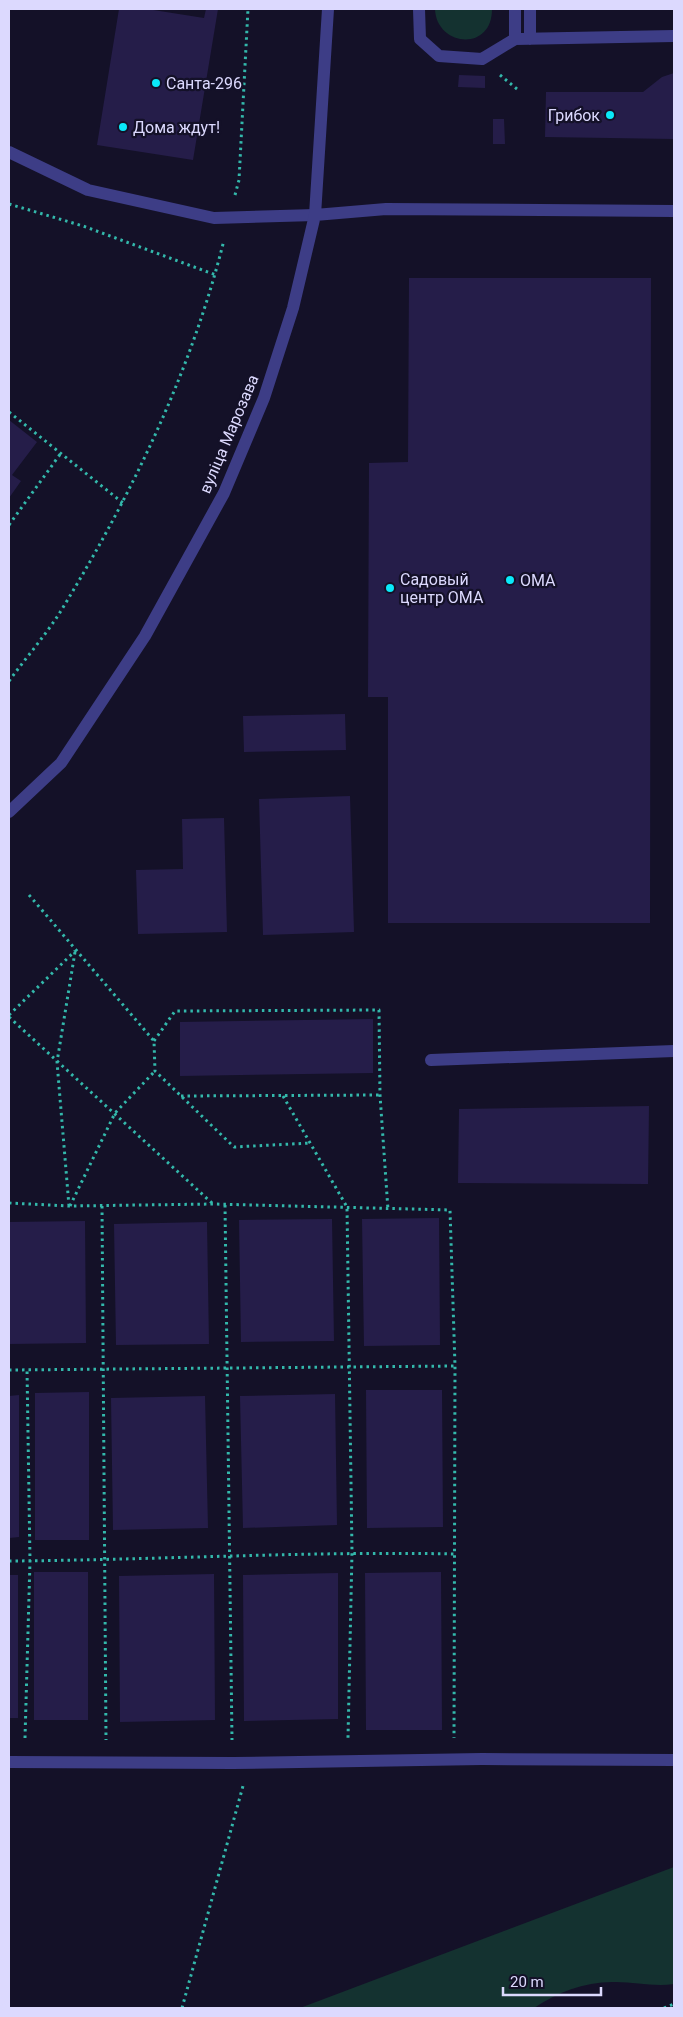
<svg xmlns="http://www.w3.org/2000/svg" width="683" height="2017" font-family="Roboto,sans-serif">
  <style>
    .green { fill: #143230 }
    .building { fill: #251d49 }
    .lines { fill: none; stroke-linecap: round; stroke-linejoin: round }
    .path { stroke: #33b8ab; stroke-width: 3; stroke-dasharray: 2.5 4; stroke-linecap: butt }
    .lane { stroke: #3d3d86; stroke-width: 12 }
    .street { stroke: #3d3d86; stroke-width: 12 }
    .poi-dot { fill: #0ae9f9; stroke: #141128; stroke-width: 2 }
    .labels { text-anchor: middle; dominant-baseline: central; stroke-width: 4.5; stroke-linejoin: round; paint-order: stroke }
    .poi-label { font-size: 16px; fill: #dcd9fe; stroke: #141128; text-anchor: start }
    .street-label { font-size: 16px; fill: #dcd9fe; stroke: #141128 }
  </style>
  <rect width="100%" height="100%" fill="#141128"/>
  <path class="green" d="M435,9H492C492,53 436,46 435,9Z
    M674,1867V1984C654,1987 636,1982 616,1982C586,1981 558,1992 534,2008H300Z"/>
  <path class="building" d="M119,9H147L204,18L206,9H218L193,160L97,145Z
    M674,73V139L545,137L546,92H643L662,77Z
    M459,75L485,76V88L458,87Z
    M493,119H504L505,144H493Z
    M409,278H651L650,923H388V697H368L369,463L408,462Z
    M9,420L37,442L12,475L21,481L9,498Z
    M345,714L346,750L244,752L243,716Z
    M350,796L354,932L263,935L259,799Z
    M224,818L227,932L138,934L136,870L183,869L182,819Z
    M373,1019V1073L180,1076V1022Z
    M649,1106L648,1184L458,1183L459,1109Z
    M439,1218L440,1345L364,1346L362,1219Z
    M332,1219L334,1341L241,1342L239,1220Z
    M85,1221L86,1343L9,1344V1222Z
    M207,1222L209,1344L116,1345L114,1224Z
    M366,1390H442L443,1527L367,1528Z
    M89,1392V1540H35V1393Z
    M335,1394L337,1525L243,1528L240,1396Z
    M19,1395V1537L9,1538V1396Z
    M205,1396L208,1528L113,1530L111,1398Z
    M34,1572H88V1720H34Z
    M441,1572L442,1730H366L365,1573Z
    M338,1573V1719L244,1721L243,1575Z
    M214,1574L215,1720L120,1722L119,1576Z
    M9,1575H18V1718H9Z"/>
  <g class="lines">
    <path class="path" d="M500,75L517,89
      M235,195L239,180L248,9
      M9,204L83,226L216,275
      M9,412L123,503
      M9,525L61,453
      M9,681C25,659 44,637 59,614C130,498 191,373 224,240
      M29,895L154,1041L155,1071L234,1147L311,1143
      M9,1015L75,951
      M9,1017L213,1204
      M154,1041L175,1011L379,1010L380,1095L388,1210
      M181,1096L380,1095
      M283,1096L347,1207L352,1552L348,1738
      M9,1203L69,1206L213,1204L450,1210L455,1366L454,1738
      M225,1205L232,1740
      M69,1206L57,1062L75,952
      M70,1206L115,1113L155,1071
      M102,1206L106,1740
      M9,1370L455,1366
      M9,1561C158,1560 306,1551 455,1554
      M25,1738L30,1561L27,1369
      M182,2008L243,1786
      M664,2008L674,2004"/>
    <path class="lane" d="M419,9L420,39L439,56L482,59L515,39L674,36
      M515,9V39
      M530,9V39
      M9,152L88,190L214,218L315,215
      M431,1060L674,1051
      M9,1762L233,1763L482,1759L674,1760"/>
    <path class="street" d="M315,215L386,209L674,211
      M9,812L61,763L145,636L224,493L264,398L293,308L315,215L328,9"/>
  </g>
  <g class="poi-dot">
    <circle cx="156" cy="83" r="5"/>
    <circle cx="610" cy="115" r="5"/>
    <circle cx="123" cy="127" r="5"/>
    <circle cx="510" cy="580" r="5"/>
    <circle cx="390" cy="588" r="5"/>
  </g>
  <g class="labels">
    <g class="poi-label">
      <text x="166" y="83">Санта-296</text>
      <text x="600" y="115" text-anchor="end">Грибок</text>
      <text x="133" y="127">Дома ждут!</text>
      <text x="400" y="579">Садовый<tspan x="400" dy="18">центр ОМА</tspan></text>
      <text x="520" y="580">ОМА</text>
    </g>
    <g class="street-label">
      <text transform="translate(229 434) rotate(-67)">вуліца Марозава</text>
    </g>
  </g>
  <rect width="683" height="2017" fill="none" stroke="#dcd9fe" stroke-width="20"/>
  <path d="M503 1987v8h98v-8" fill="none" stroke="#dcd9fe" stroke-width="2.5"/>
  <text x="510" y="1987" font-size="15" fill="#dcd9fe" stroke="#141128" stroke-width="4" paint-order="stroke">20 m</text>
</svg>
